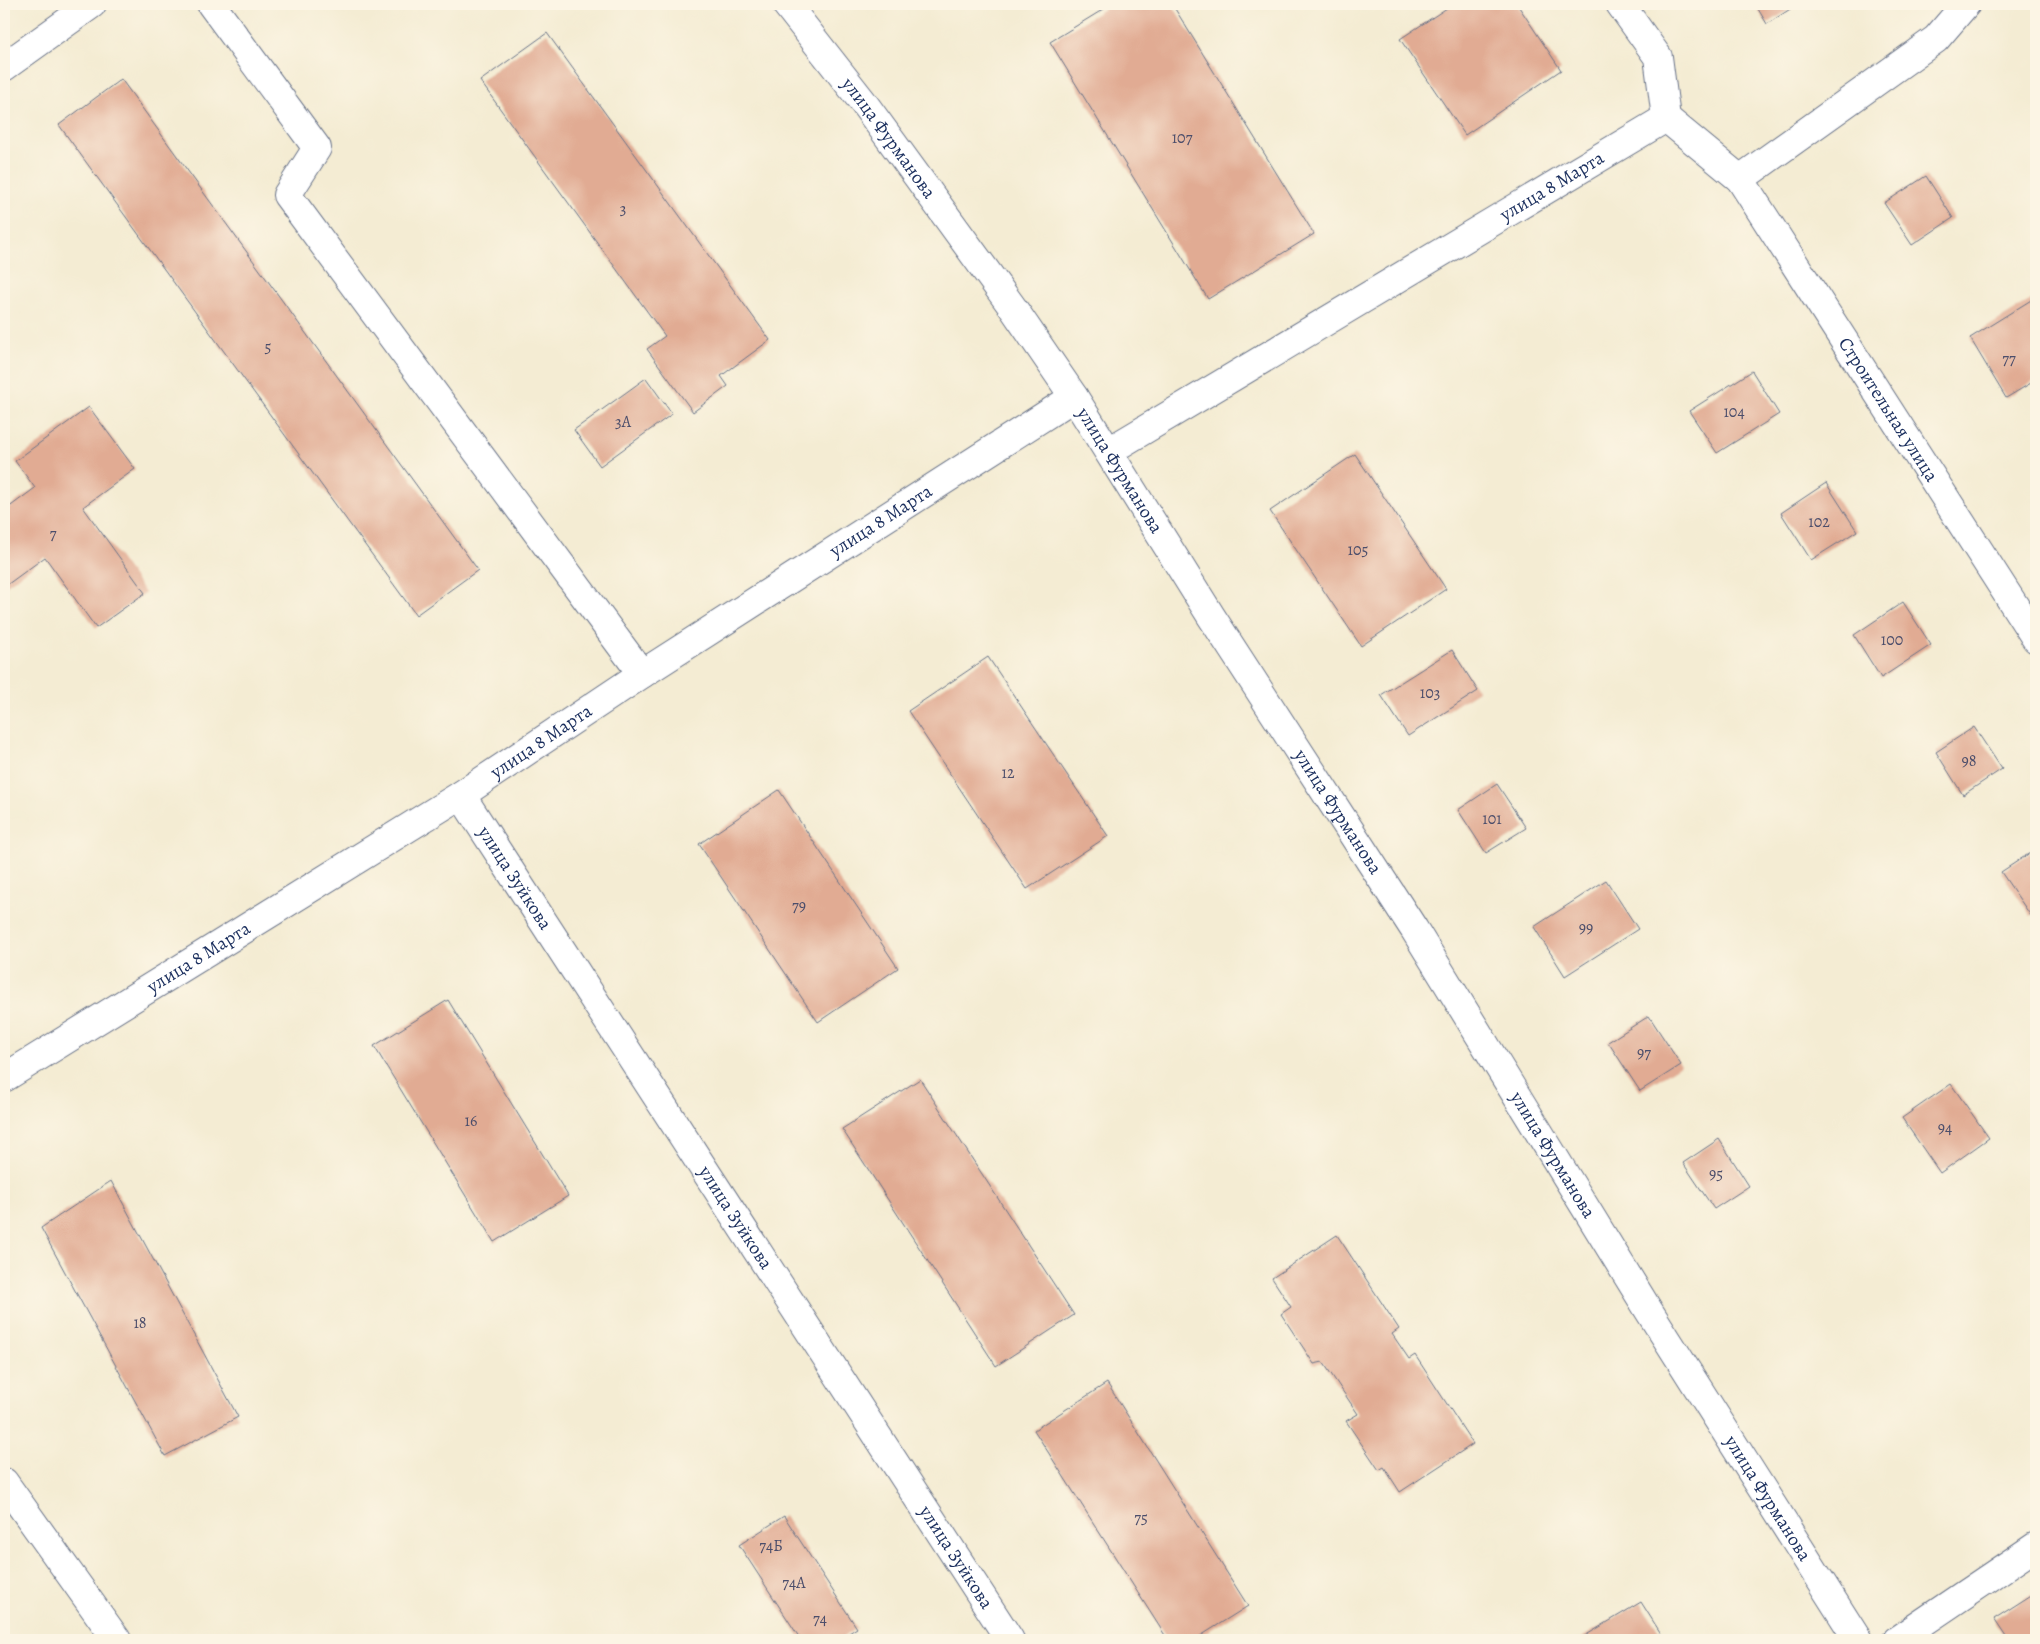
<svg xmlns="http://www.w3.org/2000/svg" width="2040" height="1644" font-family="Alegreya,serif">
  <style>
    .building { fill: #e1ab93 }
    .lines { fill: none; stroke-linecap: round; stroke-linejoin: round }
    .minor-casing { stroke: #677187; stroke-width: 30 }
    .major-casing { stroke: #677187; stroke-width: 30 }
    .minor { stroke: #fff; stroke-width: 28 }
    .major { stroke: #fff; stroke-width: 28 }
    .labels { text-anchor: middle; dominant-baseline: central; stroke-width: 4.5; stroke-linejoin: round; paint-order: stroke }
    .number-label { font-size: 16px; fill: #4c4e6b }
    .street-label { font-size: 19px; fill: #1b2f5e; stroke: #fcf5e5 }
  </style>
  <rect width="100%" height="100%" fill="#fcf5e5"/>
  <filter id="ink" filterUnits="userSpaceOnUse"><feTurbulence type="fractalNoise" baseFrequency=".02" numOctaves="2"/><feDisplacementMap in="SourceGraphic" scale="10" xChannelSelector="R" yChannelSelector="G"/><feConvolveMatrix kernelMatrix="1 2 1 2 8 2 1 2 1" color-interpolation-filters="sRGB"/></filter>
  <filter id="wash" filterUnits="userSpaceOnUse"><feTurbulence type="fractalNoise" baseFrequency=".0096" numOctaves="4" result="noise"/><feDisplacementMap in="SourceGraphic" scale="20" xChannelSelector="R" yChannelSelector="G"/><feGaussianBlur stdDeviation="1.12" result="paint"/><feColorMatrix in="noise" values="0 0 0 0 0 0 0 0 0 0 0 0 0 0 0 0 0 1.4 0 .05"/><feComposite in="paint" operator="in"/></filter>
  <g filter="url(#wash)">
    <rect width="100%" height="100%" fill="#f4ecd3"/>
    <g id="blocks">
      <path class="building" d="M1112,4H1172L1314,234L1208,299L1050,42Z
        M1453,4H1517L1561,70L1465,135L1400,39Z
        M1755,4H1798L1767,24Z
        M547,33L770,340L721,376L728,386L693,412L647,349L665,336L480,81Z
        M121,79L478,570L416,615L59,125Z
        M1926,176L1953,218L1912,245L1884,203Z
        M2036,297V380L2006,398L1970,338Z
        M1752,371L1779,414L1717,453L1689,411Z
        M646,378L672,414L600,466L574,430Z
        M89,407L135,469L83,507L145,593L96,628L45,557L4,587V511L35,488L15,461Z
        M1355,454L1446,589L1361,646L1270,511Z
        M1826,483L1857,531L1811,560L1781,513Z
        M1903,602L1931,645L1881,678L1854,635Z
        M1452,650L1478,691L1408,736L1381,695Z
        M988,657L1108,836L1027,889L908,711Z
        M1974,727L2002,769L1963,795L1936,752Z
        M1497,784L1526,828L1486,853L1458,810Z
        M779,790L898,968L818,1022L699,844Z
        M2036,849V912L2031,916L2001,872Z
        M1606,880L1638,929L1565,976L1534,927Z
        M448,1000L568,1196L494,1242L374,1046Z
        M1649,1016L1681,1065L1640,1091L1608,1042Z
        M920,1079L1074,1315L996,1366L842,1129Z
        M1951,1084L1989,1138L1940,1173L1902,1118Z
        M1719,1139L1749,1186L1714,1209L1683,1163Z
        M111,1181L238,1417L165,1456L41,1228Z
        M1337,1235L1399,1329L1392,1334L1409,1359L1415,1355L1473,1444L1400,1492L1384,1467L1379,1470L1346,1421L1358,1414L1323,1362L1314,1364L1281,1314L1291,1307L1272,1278Z
        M1107,1383L1248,1606L1194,1640H1168L1034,1430Z
        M784,1516L857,1628L838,1640H801L739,1545Z
        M2036,1592V1640H2008L1994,1619Z
        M1641,1602L1665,1640H1578Z"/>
    </g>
  </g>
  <g filter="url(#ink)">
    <use href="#blocks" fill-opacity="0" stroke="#677187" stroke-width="1"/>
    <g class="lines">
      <defs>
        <g id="minor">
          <path d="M211,4L317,148L287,195L642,674"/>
          <path d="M1620,4L1658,57L1666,118"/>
          <path d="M4,67L92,4"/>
          <path id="s1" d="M1666,118L1740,179L2036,639"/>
          <path d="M1740,179L1936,39L1966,4"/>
          <path id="s2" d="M1109,451L1666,118"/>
          <path id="s3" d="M461,795L1010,1640"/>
          <path id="s4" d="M4,1078L461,795L642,674L1074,397"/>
          <path d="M4,1482L117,1640"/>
          <path d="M1897,1640L2036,1546"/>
        </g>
        <g id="major">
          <path id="s5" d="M786,4L863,102L1013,308L1074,397L1211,616L1414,929L1649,1311L1858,1640"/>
        </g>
      </defs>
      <use href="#minor" class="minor-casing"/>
      <use href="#major" class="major-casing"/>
      <use href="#minor" class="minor"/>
      <use href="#major" class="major"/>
    </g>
  </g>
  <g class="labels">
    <g class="number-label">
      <text x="1182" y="138">107</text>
      <text x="623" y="209">3</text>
      <text x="268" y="347">5</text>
      <text x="2009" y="359">77</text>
      <text x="1734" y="412">104</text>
      <text x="623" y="422">3А</text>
      <text x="1819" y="522">102</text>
      <text x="53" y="534">7</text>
      <text x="1358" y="550">105</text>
      <text x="1892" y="640">100</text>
      <text x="1430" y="693">103</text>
      <text x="1969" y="761">98</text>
      <text x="1008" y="773">12</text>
      <text x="1492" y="819">101</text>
      <text x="799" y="906">79</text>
      <text x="1586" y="928">99</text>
      <text x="1644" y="1053">97</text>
      <text x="471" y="1121">16</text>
      <text x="1945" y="1128">94</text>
      <text x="1716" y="1174">95</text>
      <text x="140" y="1323">18</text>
      <text x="1141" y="1518">75</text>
      <text x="771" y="1546">74Б</text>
      <text x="794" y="1583">74А</text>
      <text x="820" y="1619">74</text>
    </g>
    <g class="street-label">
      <text stroke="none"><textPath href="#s5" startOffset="169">улица Фурманова</textPath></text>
      <text stroke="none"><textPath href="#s2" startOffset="516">улица 8 Марта</textPath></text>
      <text stroke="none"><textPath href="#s1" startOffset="370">Строительная улица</textPath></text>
      <text stroke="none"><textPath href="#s5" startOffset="574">улица Фурманова</textPath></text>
      <text stroke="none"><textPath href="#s4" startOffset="1039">улица 8 Марта</textPath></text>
      <text stroke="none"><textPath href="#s4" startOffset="634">улица 8 Марта</textPath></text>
      <text stroke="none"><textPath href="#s5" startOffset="979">улица Фурманова</textPath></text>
      <text stroke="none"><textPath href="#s3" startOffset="99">улица Зуйкова</textPath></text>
      <text stroke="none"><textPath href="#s4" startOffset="229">улица 8 Марта</textPath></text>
      <text stroke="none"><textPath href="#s5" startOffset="1384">улица Фурманова</textPath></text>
      <text stroke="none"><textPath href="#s3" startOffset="504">улица Зуйкова</textPath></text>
      <text stroke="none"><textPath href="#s5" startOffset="1789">улица Фурманова</textPath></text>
      <text stroke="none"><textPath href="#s3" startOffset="909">улица Зуйкова</textPath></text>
    </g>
  </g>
  <rect width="2040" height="1644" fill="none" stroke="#fcf5e5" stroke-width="20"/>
</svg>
